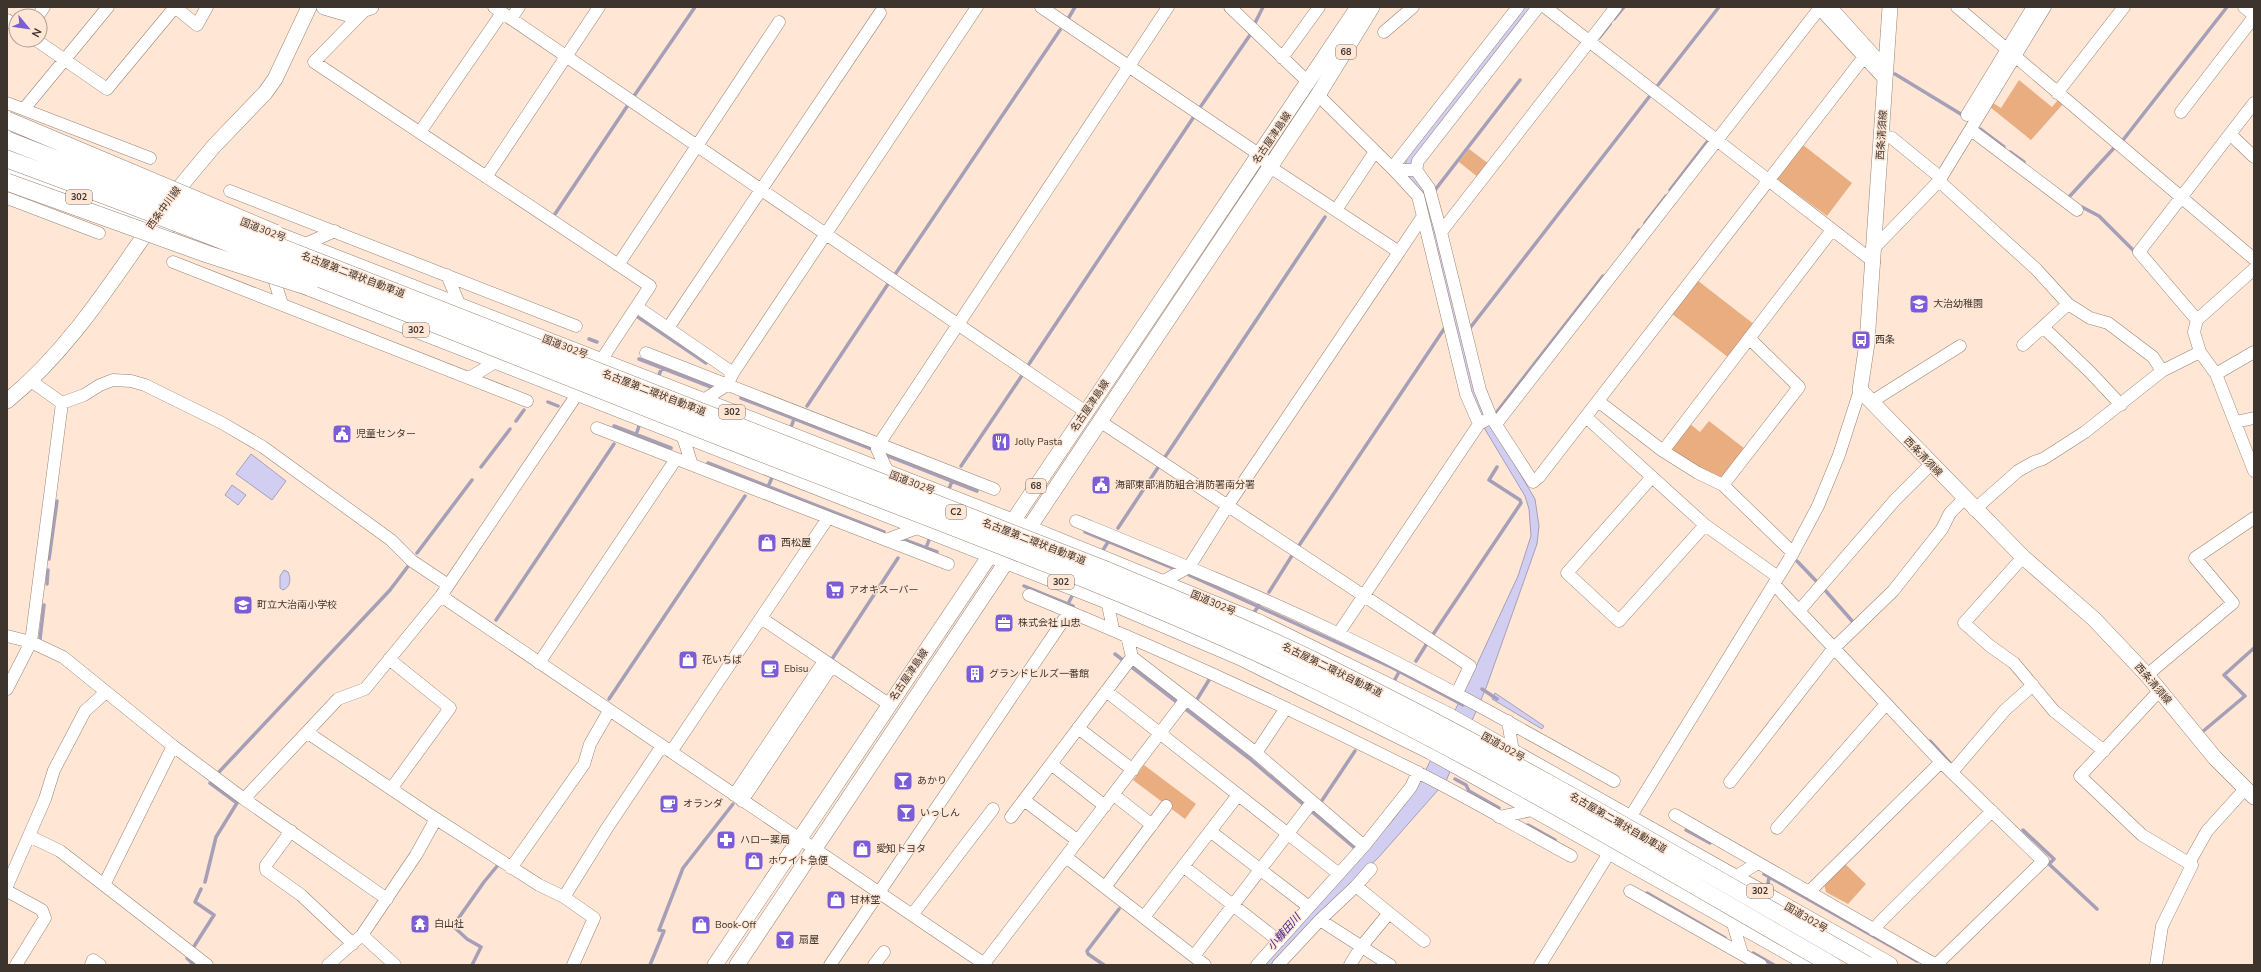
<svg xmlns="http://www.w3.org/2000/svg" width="2261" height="972" font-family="'Nunito Sans','Noto Sans JP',sans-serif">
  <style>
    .green { fill: #e9ad80 }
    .water { fill: #d2cef2; stroke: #a5a0b7 }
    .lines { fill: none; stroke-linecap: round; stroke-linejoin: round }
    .stream { stroke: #a5a0b7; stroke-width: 3.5 }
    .minor-casing { stroke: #9a8475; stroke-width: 13 }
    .major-casing { stroke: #9a8475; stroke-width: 16 }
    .highway-casing { stroke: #9a8475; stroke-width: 18 }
    .minor { stroke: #fff; stroke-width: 12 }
    .major { stroke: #fff; stroke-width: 15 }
    .highway { stroke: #fff; stroke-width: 17 }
    .highway-bridge-casing { stroke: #9a8475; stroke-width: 18; stroke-linecap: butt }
    .highway-bridge { stroke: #fff; stroke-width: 17 }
    .labels { text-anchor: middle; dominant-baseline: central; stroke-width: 3; stroke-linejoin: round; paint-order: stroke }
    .shield { fill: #ffe6d5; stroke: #77695f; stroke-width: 1 }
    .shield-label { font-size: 9px; font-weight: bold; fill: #3d342d }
    .street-label { font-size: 10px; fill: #3d342d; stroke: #ffe6d5 }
    .poi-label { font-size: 10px; fill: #3d342d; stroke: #ffe6d5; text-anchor: start }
    .water-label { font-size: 11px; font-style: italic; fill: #422386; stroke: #ffe6d5 }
  </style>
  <rect width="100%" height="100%" fill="#ffe6d5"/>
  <path class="green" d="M2019,80L2052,107L2058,100L2063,104L2031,140L1990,107L1993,103L2001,108Z
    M1803,145L1852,183L1827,216L1777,179Z
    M1469,149L1489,164L1479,178L1459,162Z
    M1697,280L1755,325L1729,358L1671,313Z
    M1709,421L1745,449L1721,480L1670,449L1690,424L1700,432Z
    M1144,765L1196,804L1185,819L1133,780Z
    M1844,863L1866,884L1848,904L1826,892L1824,884Z"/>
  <path class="water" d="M1523,7H1531L1415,158L1426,189L1485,414L1535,499L1539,526L1537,544L1486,688L1446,781L1378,858L1342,892L1274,965H1264L1393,820L1417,788L1466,688L1518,576L1531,536L1529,509L1525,496L1483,426L1468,393L1421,197L1406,176V159Z
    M251,454L286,481L272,500L236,474Z
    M232,485L246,495L238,505L225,495Z
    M284,570L288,572C291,578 291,587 283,590L280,588V576Z
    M1495,693L1544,726L1542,729L1492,699Z"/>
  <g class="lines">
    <path class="stream" d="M1068,19L1075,7
      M1614,19L1624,7
      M1255,23L1263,7
      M1599,38L1610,24
      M1895,74L1964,116
      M1658,85L1719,7
      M634,96L695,7
      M1201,106L1250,35
      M1980,129L2004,147
      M2123,140L2227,7
      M2010,152L2024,162
      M1435,190L1520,80
      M1670,190L1707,142
      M2069,197L2114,148
      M2082,207L2099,216L2134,251
      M555,214L628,105
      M1645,223L1666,196
      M1633,238L1639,230
      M896,273L1060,30
      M638,317L706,363
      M1470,328L1649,97
      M589,339L597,342
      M639,359L711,387
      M1029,364L1193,118
      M658,377L662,368
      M741,398L872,449
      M548,402L558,406
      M807,406L888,284
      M1496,413L1603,276
      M516,421L524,410
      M614,426L671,448
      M790,430L794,419
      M636,435L639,426
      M886,455L977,491
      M1165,457L1325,217
      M708,463L884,532
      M961,466L1023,374
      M481,467L510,429
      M768,487L773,475
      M948,492L952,481
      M1118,528L1159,466
      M1085,532L1175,569
      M902,539L937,552
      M1298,547L1446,326
      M926,548L930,537
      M1103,550L1108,542
      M417,553L472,480
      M49,559L57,501
      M1797,561L1818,583
      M1189,575L1391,667L1463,705
      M47,584L48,570
      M1024,586L1073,606
      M1824,589L1853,622
      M1269,592L1293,554
      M1068,604L1073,594
      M1253,614L1259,605
      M496,620L614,444
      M1432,636L1521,503L1520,500L1489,480L1497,467
      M40,639L44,605
      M1115,654L1250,759L1357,850
      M832,659L898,558
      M1416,661L1426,645
      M1393,683L1399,672
      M1482,689L1497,699
      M609,699L745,496
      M1196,701L1209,680
      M2201,733L2245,696L2224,675L2254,648
      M1930,741L1951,764
      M219,772L390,590L409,565
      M1455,779L1466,785L1469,791L1499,808
      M1321,802L1355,751
      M1528,825L1555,840
      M1686,830L1710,843
      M2023,830L2054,859L2049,864L2097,909
      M1764,874L1917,961
      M205,882L216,837L237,803L210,783
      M1767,890L1769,877
      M1647,893L1725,938
      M193,948L214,915L195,902L201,889
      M1753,953L1774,965
      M187,958L194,965
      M472,965L481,947L467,939L453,926L484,882L498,865
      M650,965L664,931L659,930L683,868L733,804
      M1104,965L1088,954L1087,951L1119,909"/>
    <defs>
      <path id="minor" d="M175,7L197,25L207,7
        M494,7L1086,412
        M1041,7L1260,155L1270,167L1399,252L1228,505L1189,567L1162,582
        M1230,7L1309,83
        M1545,7L1874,262
        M1616,7L1441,232L1480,390L1491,417L1533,482L1539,477L1864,57
        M1818,7L1886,81
        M1831,7L1886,68
        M1957,7L2254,259
        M2244,7L2254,15
        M365,10L314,62L650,286L596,368
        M38,16L44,7
        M511,19L519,7
        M7,20L16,26
        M1384,32L1413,7
        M36,40L107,89L175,7
        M1282,58L1319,7
        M2057,93L2124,7
        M1318,95L1394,170H1416
        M7,103L150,158
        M24,109L108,7
        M2181,112L2254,17
        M1967,115L2033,7
        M1971,130L2077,210
        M420,132L502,13
        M2230,134L2254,157
        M1882,136L1892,138L1941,178
        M1392,168L1518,7
        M1394,170L1418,196L1466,394L1479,424
        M486,177L599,7
        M1939,181L2036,269L2068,304L2090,318L2108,323L2153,357L2162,371
        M230,191L576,326
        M7,198L99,233
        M1336,210L1374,153
        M1441,232L1429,188L1416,170L1418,161L1538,7
        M303,245L335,231
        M1875,247L1939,181L2045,7
        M1399,252L1423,216
        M173,262L527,401
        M618,265L779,22
        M2254,269L2197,320L2194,332L2200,352L2216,374L2254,471
        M272,273L282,304
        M447,275L460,306
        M637,307L733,373
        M2197,320L2139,252L2254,103
        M2043,327L2090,372L2121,405
        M668,328L880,13
        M2023,345L2068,304
        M646,353L994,489
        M2216,374L2254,352
        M469,378L497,361
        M31,381L62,403
        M702,401L727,385L733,373L977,7
        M1598,401L1663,451L1698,473L1723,485L1793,553
        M1871,402L1960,346
        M62,403L84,395L100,385L113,380L131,381L145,385L222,423L263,447L391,540L412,561L448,585
        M1586,417L1705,525L1778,577
        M1101,422L1470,666L1457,693
        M2236,422L2254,418
        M1496,424L1819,9
        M597,428L948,564
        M682,434L692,465
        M1663,451L1832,230
        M889,474L877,449L879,444L1168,7
        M1652,477L1567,573L1619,621L1705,525
        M1723,485L1799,387L1749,338
        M1974,510L2018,471L2034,462L2043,459L2085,432L2162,371L2200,352
        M1076,521C1164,557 1253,593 1339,634C1433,679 1523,730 1614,781
        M886,540L920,527
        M2023,557L1964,623L1990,646L2014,663L2054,711L2104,751
        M1774,584L1799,611
        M1029,595C1161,649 1290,708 1417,772C1469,798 1519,828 1571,856
        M441,596L986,965
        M1107,600L1113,629
        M761,618L890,705
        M1338,634L1479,424L1486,420
        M7,636L31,642L63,657L173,746L244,799L387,899
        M1127,636L1132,657L1256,753L1364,846
        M389,659L450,708L391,789
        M539,663L676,459
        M2147,675L2233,603L2195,558L2254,518
        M7,689L31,642L62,403
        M1106,691L1339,874
        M1508,721L1513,752
        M1078,728L1133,770
        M308,733L427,813L539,885L564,897L594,918L573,965
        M173,746L104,885L207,965
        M671,752L828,518
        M1256,753L1286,708
        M1051,764L1105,806
        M1952,772L2005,710L2033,685
        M1730,782L1833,649L1893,591L1942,529L1950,513L1964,499
        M734,795L824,661
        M1114,795L1152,825
        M244,799L338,699L365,689L441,596L582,387
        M1024,800L1078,841
        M742,801L832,666
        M1675,815L1936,965L2043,861L1941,762L1799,611L1895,500L1930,465
        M1011,817L1132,657
        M1499,817L1537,809
        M1626,824L1793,553L1818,506L1839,455L1860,390
        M1777,828L1886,704
        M291,831L266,865V870L301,895L353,944
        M1210,831L1309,907
        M29,836L60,851L104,885
        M1066,857L1205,965
        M2189,863L2207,831L2245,789
        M1183,866L1279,941
        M511,868L584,764L590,744L609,711
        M1735,877L1758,863
        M7,886L45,799L54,770L85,711L106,692
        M1356,886L1371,869
        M1105,887L1166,806
        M7,891L42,910L45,918L16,965
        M1630,891L1761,965
        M1809,892L1941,762
        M564,897L607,828L662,746
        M912,915L993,809
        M1144,917L1238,795
        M1320,920L1390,965
        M1732,920L1742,954
        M1874,930L1881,921L1992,811
        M362,935L395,965
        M1194,956L1312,802
        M91,965L93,960L100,965
        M328,965L362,935L416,855L436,819
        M830,965L1069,612
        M874,965L884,952
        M983,965L1186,699
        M1257,965L1364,846L1411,787L1418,772
        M1278,965L1320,920L1356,886L1389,913
        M1350,965L1361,947L1389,913L1424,941
        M1540,965L1614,845
        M2156,965L2162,926L2192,865L2142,835L2080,776L2160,690"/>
      <path id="major" d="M324,7L348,14L371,7
        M1890,7L1867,343L1860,390L2023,557L2094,619L2147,675L2215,758L2254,797
        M169,200L214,146L265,93L275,79L309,7
        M7,401C67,352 109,286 153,223
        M715,965L1358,7
        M737,965L1318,95L1372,7"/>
      <path id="highway" d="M7,129L37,141
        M7,168L165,231
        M261,229L1012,522L1257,622L1448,716L1889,965
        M296,282L1107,600L1241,657L1431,751L1812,965"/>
    </defs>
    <use href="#minor" class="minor-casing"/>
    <use href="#major" class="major-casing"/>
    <use href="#highway" class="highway-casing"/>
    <use href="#minor" class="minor"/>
    <use href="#major" class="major"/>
    <use href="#highway" class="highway"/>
    <defs>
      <path id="highway-bridge" d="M7,120L275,233
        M7,140L1111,572C1182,602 1254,631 1323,665C1509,756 1687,862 1867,965
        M7,159C249,248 488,346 728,440C924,517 1123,588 1313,679C1491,764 1661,867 1832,965
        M7,182L207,254L309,287"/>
    </defs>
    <use href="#highway-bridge" class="highway-bridge-casing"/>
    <use href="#highway-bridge" class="highway-bridge"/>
  </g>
  <defs>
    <symbol id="school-square" viewBox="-11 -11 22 22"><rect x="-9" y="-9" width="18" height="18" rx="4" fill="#7b5dd8" stroke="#ffe6d5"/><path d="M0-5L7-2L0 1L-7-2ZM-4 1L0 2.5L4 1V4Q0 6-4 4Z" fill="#fff"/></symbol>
    <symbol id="bus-square" viewBox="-11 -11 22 22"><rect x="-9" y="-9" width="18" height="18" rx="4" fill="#7b5dd8" stroke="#ffe6d5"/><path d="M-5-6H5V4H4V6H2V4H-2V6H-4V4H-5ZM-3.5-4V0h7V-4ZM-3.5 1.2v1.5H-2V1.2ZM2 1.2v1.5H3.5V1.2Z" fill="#fff"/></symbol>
    <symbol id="civic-square" viewBox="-11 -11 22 22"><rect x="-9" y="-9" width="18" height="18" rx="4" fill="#7b5dd8" stroke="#ffe6d5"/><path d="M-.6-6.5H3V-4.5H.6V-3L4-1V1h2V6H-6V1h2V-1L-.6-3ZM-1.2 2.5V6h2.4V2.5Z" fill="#fff"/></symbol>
    <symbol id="restaurant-square" viewBox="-11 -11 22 22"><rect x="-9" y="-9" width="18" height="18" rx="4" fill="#7b5dd8" stroke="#ffe6d5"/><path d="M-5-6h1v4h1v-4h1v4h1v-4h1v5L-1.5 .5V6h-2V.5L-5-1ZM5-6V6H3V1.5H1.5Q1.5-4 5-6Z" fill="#fff"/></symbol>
    <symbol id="shop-square" viewBox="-11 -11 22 22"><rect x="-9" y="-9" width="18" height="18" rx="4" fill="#7b5dd8" stroke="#ffe6d5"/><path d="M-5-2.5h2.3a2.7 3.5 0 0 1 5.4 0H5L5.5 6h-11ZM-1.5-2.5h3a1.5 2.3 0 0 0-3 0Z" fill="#fff"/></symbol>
    <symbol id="supermarket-square" viewBox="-11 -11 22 22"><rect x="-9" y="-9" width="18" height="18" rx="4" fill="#7b5dd8" stroke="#ffe6d5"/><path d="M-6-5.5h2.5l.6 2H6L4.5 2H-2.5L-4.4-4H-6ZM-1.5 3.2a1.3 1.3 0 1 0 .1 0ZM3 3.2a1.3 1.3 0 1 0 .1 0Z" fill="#fff"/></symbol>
    <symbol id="office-square" viewBox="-11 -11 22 22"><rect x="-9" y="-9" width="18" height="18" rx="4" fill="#7b5dd8" stroke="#ffe6d5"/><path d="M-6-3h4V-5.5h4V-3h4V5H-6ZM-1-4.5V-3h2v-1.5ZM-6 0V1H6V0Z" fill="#fff"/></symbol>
    <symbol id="cafe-square" viewBox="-11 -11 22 22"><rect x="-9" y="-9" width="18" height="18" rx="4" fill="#7b5dd8" stroke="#ffe6d5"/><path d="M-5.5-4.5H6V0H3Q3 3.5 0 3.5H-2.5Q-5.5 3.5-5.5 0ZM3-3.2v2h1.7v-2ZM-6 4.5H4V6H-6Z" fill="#fff"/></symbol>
    <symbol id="building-square" viewBox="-11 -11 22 22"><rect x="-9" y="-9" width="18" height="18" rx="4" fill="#7b5dd8" stroke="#ffe6d5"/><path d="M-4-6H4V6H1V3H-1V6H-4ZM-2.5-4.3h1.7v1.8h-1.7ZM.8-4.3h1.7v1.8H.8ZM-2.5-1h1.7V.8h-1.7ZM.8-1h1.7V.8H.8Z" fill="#fff"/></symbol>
    <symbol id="bar-square" viewBox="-11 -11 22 22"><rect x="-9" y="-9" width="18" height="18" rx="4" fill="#7b5dd8" stroke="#ffe6d5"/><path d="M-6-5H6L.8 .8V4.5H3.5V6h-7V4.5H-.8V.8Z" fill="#fff"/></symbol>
    <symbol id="pharmacy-square" viewBox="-11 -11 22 22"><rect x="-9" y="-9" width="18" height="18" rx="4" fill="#7b5dd8" stroke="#ffe6d5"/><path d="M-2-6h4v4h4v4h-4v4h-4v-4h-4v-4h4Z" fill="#fff"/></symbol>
    <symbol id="temple-square" viewBox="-11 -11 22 22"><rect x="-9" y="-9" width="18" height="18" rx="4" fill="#7b5dd8" stroke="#ffe6d5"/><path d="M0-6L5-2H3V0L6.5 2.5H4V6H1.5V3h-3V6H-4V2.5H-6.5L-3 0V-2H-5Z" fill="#fff"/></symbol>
  </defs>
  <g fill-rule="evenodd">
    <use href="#school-square" x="1908" y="293" width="22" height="22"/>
    <use href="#bus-square" x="1850" y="329" width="22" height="22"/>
    <use href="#civic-square" x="331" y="423" width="22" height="22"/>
    <use href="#restaurant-square" x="990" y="431" width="22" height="22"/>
    <use href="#civic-square" x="1090" y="474" width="22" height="22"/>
    <use href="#shop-square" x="756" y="532" width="22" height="22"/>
    <use href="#supermarket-square" x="824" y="579" width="22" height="22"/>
    <use href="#school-square" x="232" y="594" width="22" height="22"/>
    <use href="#office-square" x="993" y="612" width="22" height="22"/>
    <use href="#shop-square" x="677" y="649" width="22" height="22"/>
    <use href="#cafe-square" x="759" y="658" width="22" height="22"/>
    <use href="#building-square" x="964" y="663" width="22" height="22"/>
    <use href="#bar-square" x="892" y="770" width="22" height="22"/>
    <use href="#cafe-square" x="658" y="793" width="22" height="22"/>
    <use href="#bar-square" x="895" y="802" width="22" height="22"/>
    <use href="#pharmacy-square" x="715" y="829" width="22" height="22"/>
    <use href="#shop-square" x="851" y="838" width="22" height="22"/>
    <use href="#shop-square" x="743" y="850" width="22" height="22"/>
    <use href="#shop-square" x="825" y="889" width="22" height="22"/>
    <use href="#temple-square" x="409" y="913" width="22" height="22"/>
    <use href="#shop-square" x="690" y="914" width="22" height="22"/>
    <use href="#bar-square" x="774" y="929" width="22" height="22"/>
  </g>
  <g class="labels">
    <g class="shield">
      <rect x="1336" y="45" width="20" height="14" rx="3"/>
      <rect x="66" y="190" width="26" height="14" rx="3"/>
      <rect x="403" y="323" width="26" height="14" rx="3"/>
      <rect x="719" y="405" width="26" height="14" rx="3"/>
      <rect x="1026" y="479" width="20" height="14" rx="3"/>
      <rect x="946" y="505" width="20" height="14" rx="3"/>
      <rect x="1048" y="575" width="26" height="14" rx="3"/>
      <rect x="1747" y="884" width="26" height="14" rx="3"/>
    </g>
    <g class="shield-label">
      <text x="1346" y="52">68</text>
      <text x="79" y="197">302</text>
      <text x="416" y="330">302</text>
      <text x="732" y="412">302</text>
      <text x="1036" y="486">68</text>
      <text x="956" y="512">C2</text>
      <text x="1061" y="582">302</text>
      <text x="1760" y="891">302</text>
    </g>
    <g class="street-label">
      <text transform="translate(1882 135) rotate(-86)">西条清須線</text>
      <text transform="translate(1272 138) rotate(-56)">名古屋津島線</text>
      <text transform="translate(164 208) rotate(-54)">西条中川線</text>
      <text transform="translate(263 230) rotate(21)">国道302号</text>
      <text transform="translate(353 275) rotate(21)">名古屋第二環状自動車道</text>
      <text transform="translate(565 347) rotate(21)">国道302号</text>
      <text transform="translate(654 393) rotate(21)">名古屋第二環状自動車道</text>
      <text transform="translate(1090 406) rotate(-56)">名古屋津島線</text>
      <text transform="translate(1923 457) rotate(46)">西条清須線</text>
      <text transform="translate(912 483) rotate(21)">国道302号</text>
      <text transform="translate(1034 542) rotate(21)">名古屋第二環状自動車道</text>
      <text transform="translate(1213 603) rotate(23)">国道302号</text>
      <text transform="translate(1332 670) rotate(26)">名古屋第二環状自動車道</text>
      <text transform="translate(909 675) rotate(-56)">名古屋津島線</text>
      <text transform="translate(2153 684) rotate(49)">西条清須線</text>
      <text transform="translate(1503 747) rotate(29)">国道302号</text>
      <text transform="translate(1618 823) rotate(30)">名古屋第二環状自動車道</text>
      <text transform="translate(1806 918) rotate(30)">国道302号</text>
    </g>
    <g class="poi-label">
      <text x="1933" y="304">大治幼稚園</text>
      <text x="1875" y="340">西条</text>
      <text x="356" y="434">児童センター</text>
      <text x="1015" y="442">Jolly Pasta</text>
      <text x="1115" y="485">海部東部消防組合消防署南分署</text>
      <text x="781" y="543">西松屋</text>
      <text x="849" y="590">アオキスーパー</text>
      <text x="257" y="605">町立大治南小学校</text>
      <text x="1018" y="623">株式会社 山忠</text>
      <text x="702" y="660">花いちば</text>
      <text x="784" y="669">Ebisu</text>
      <text x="989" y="674">グランドヒルズ一番館</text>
      <text x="917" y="781">あかり</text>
      <text x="683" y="804">オランダ</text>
      <text x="920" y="813">いっしん</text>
      <text x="740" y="840">ハロー薬局</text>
      <text x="876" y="849">愛知トヨタ</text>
      <text x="768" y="861">ホワイト急便</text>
      <text x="850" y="900">甘林堂</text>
      <text x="434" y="924">白山社</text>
      <text x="715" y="925">Book-Off</text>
      <text x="799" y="940">扇屋</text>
    </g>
    <g class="water-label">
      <text transform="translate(1284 932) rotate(-49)">小糠田川</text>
    </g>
  </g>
  <rect width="2261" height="972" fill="none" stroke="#3d342d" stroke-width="16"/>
  <g transform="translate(28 28) rotate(119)"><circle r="19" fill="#ffe6d5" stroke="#b19f92"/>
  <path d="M0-3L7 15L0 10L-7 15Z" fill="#7b5dd8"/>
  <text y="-6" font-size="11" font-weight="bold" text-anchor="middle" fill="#3d342d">N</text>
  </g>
</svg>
